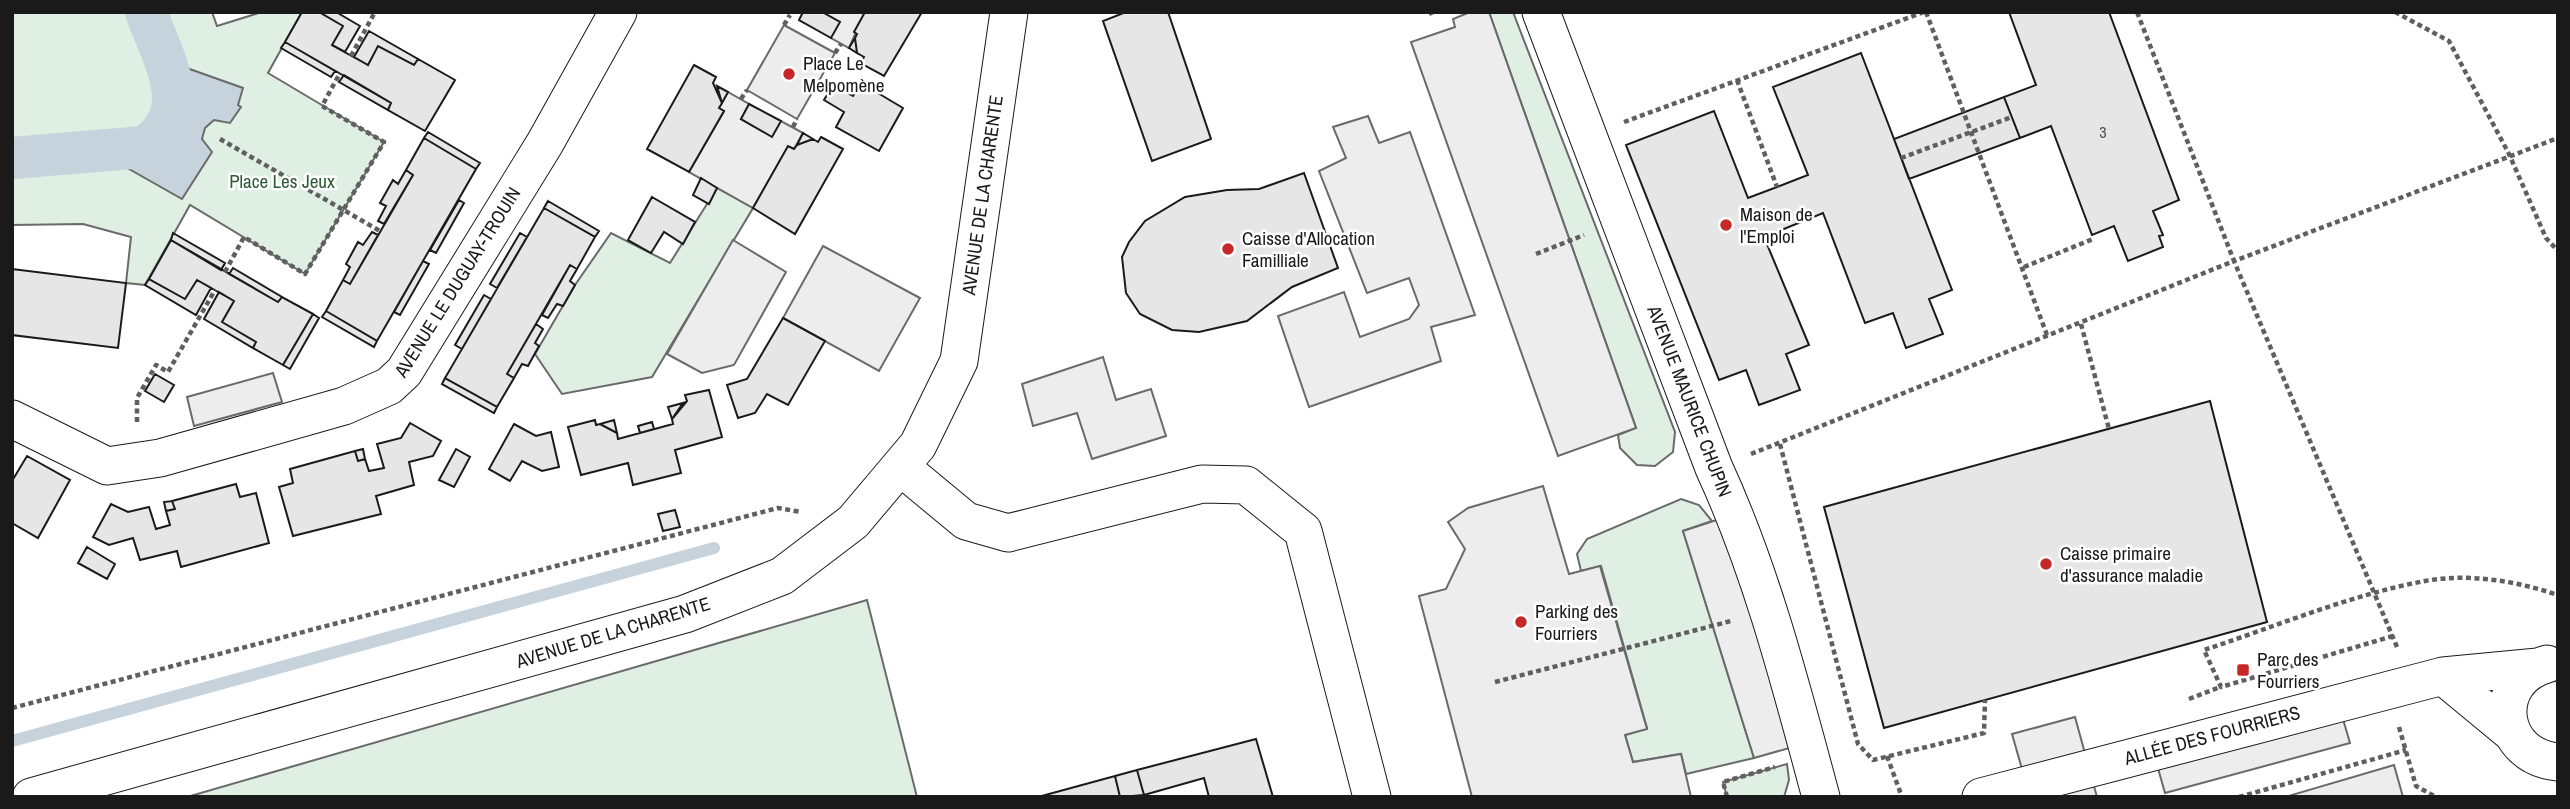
<svg xmlns="http://www.w3.org/2000/svg" width="2570" height="809" font-family="'Archivo Narrow',sans-serif">
  <style>
    .green { fill: #e0efe3; stroke: #6a6a6a; stroke-width: 2 }
    .parking { fill: #ededed; stroke: #6a6a6a; stroke-width: 2 }
    .water { fill: #c6d2dc; stroke: #6a6a6a; stroke-width: 2 }
    .lines { fill: none; stroke-linecap: round; stroke-linejoin: round }
    .stream { stroke: #c6d2dc; stroke-width: 12 }
    .canal { stroke: #c6d2dc; stroke-width: 42 }
    .building { fill: #e6e6e6; stroke: #1a1a1a; stroke-width: 2 }
    .minor-casing { stroke: #1a1a1a; stroke-width: 39 }
    .path { stroke: #5f5f5f; stroke-width: 4.5; stroke-dasharray: 5 3.5; stroke-linecap: butt }
    .minor { stroke: #fff; stroke-width: 37 }
    .poi-dot { fill: #c62828; stroke: #fff; stroke-width: 2.5 }
    .labels { text-anchor: middle; dominant-baseline: central; stroke-width: 5; stroke-linejoin: round; paint-order: stroke }
    .number-label { font-size: 16px; fill: #4d4d4d }
    .poi-label { font-size: 19px; fill: #1a1a1a; stroke: #fff; text-anchor: start }
    .park-label { font-size: 19px; fill: #2b5a34; stroke: #fff }
    .street-label { font-size: 19px; fill: #1a1a1a; stroke: #fff }
  </style>
  <rect width="100%" height="100%" fill="#fff"/>
  <path class="green" d="M12,12H212L217,26L262,12H302L268,73L384,142L305,274L190,205L145,285L126,283L131,237L83,224L12,225Z
    M1489,12H1513L1675,432L1673,452L1655,466L1637,465L1620,448L1618,435L1636,428Z
    M717,188L753,208L652,377L562,394L535,354L575,285L611,233L670,263Z
    M1681,499L1699,505L1712,521L1683,531L1754,758L1686,774L1681,754L1633,762L1625,735L1647,728L1601,566L1581,571L1577,554L1587,539Z
    M867,600L917,797H187Z
    M1787,764L1789,780L1784,797H1727L1723,782Z"/>
  <path class="parking" d="M822,12H865L849,48L831,38Z
    M1470,12H1489L1636,428L1558,456L1411,42L1455,27L1453,19Z
    M784,25L835,53L797,119L747,90Z
    M728,92L749,104L741,119L772,136L781,121L803,133L794,149L788,147L753,208L689,172L724,111L719,108Z
    M1368,116L1379,143L1410,132L1475,315L1431,327L1441,361L1309,407L1278,316L1344,292L1360,337L1409,319L1419,305L1409,278L1367,293L1319,171L1346,158L1333,127Z
    M733,240L786,272L734,365L702,373L667,354Z
    M823,246L920,298L879,371L783,318Z
    M1103,357L1116,400L1151,389L1166,436L1092,459L1077,413L1033,426L1022,384Z
    M273,373L282,402L194,426L187,397Z
    M1543,486L1569,574L1600,566L1647,729L1625,735L1633,762L1681,754L1691,797H1472L1419,596L1446,589L1465,549L1448,522L1468,508Z
    M1735,514L1807,743L1754,758L1683,531Z
    M2338,702L2350,743L2165,793L2154,754Z
    M2075,717L2097,797H2030L2012,734Z
    M2394,765L2403,797H2285Z"/>
  <path class="water" d="M153,56L243,88L238,105L241,107L230,123L214,120L205,128L202,139L212,152L182,199L85,144C143,134 177,122 153,56Z"/>
  <g class="lines">
    <path class="stream" d="M12,741L714,548"/>
    <path class="canal" d="M12,158L144,147C198,112 163,59 146,12"/>
  </g>
  <path class="building" d="M302,12H319L343,26L332,45L368,65L378,46L414,65L418,59L455,80L425,131L388,110L391,103L285,42Z
    M319,12H336L360,26L345,52L332,45L343,26Z
    M803,12H822L840,22L831,38L799,20Z
    M865,12H922L884,76L860,63L864,57L857,53L855,38L857,34L854,32Z
    M1126,12H1168L1211,139L1152,161L1103,21Z
    M2009,12H2109L2179,200L2153,211L2163,235L2159,236L2163,247L2128,261L2114,226L2092,235L2051,126L2020,138L2004,97L2036,85Z
    M369,31L418,59L414,65L378,46L368,65L354,57Z
    M855,38L857,53L849,48Z
    M285,42L335,71L331,77L281,48Z
    M1861,53L1952,290L1929,299L1943,334L1906,348L1893,313L1865,323L1823,213L1764,237L1809,345L1786,354L1800,390L1759,405L1746,370L1719,380L1626,145L1714,111L1748,198L1777,187L1808,175L1773,87Z
    M694,65L716,77L713,83L722,103L719,108L724,111L689,172L647,149Z
    M344,75L391,103L388,110L339,82Z
    M861,83L903,108L879,151L836,127L844,112L824,100L833,85L853,96Z
    M717,86L728,92L722,103Z
    M2004,97L2020,138L1909,179L1894,139Z
    M749,104L781,121L772,137L741,119Z
    M428,132L480,163L476,169L424,138Z
    M803,133L813,139L797,145Z
    M821,137L843,149L795,234L753,208L788,146L794,149L797,145L813,139L818,142Z
    M424,138L476,169L377,341L326,311L343,280L350,284L413,175L406,170Z
    M406,170L413,175L384,224L378,221L386,206L380,203L393,180L398,184Z
    M1304,173L1338,268L1292,287L1247,321L1199,332L1172,330L1140,314L1126,293L1122,257L1129,242L1145,221L1185,197L1227,190L1259,189Z
    M701,178L717,188L709,204L693,195Z
    M652,197L695,222L683,244L664,232L651,253L628,240Z
    M459,200L464,203L436,253L430,250Z
    M548,201L599,231L595,237L544,208Z
    M544,208L595,237L577,269L570,265L507,374L514,378L497,407L445,378Z
    M372,232L378,235L350,284L343,280L350,267L346,264L358,242L363,245Z
    M173,233L225,263L221,270L171,240Z
    M520,233L527,237L497,288L490,284Z
    M171,240L278,302L282,297L313,314L283,365L253,348L256,342L222,322L234,301L197,280L185,299L149,279Z
    M423,261L429,264L400,315L394,312Z
    M570,265L577,269L570,281L575,285L563,306L557,304L548,318L542,315Z
    M233,268L282,297L278,302L229,274Z
    M12,269L126,283L118,348L12,335Z
    M149,279L185,299L197,280L211,288L196,315L145,285Z
    M219,292L234,301L222,322L256,342L253,348L204,319Z
    M484,295L491,299L462,349L455,345Z
    M326,311L377,341L374,347L322,317Z
    M313,314L319,318L290,369L283,365Z
    M783,318L825,341L788,405L767,394L755,413L738,418L727,385L747,379Z
    M536,324L543,329L535,343L539,346L528,366L522,364L514,378L507,374Z
    M155,374L174,385L164,402L145,391Z
    M445,378L497,407L494,413L442,384Z
    M709,390L722,437L675,450L681,473L633,485L628,463L581,475L568,427L595,420L596,425L600,424L617,433L618,439L673,424L672,419L687,401L685,395Z
    M2210,401L2267,622L1884,728L1824,507Z
    M683,403L672,419L668,407Z
    M614,420L617,433L600,424Z
    M652,422L654,429L640,433L638,426Z
    M410,423L441,441L433,456L409,462L414,485L376,496L381,514L293,536L279,487L293,483L290,469L355,451L358,461L365,459L369,471L384,468L377,444L401,438Z
    M514,424L536,436L551,432L559,467L542,471L522,461L510,481L489,469Z
    M363,449L365,459L358,461L355,451Z
    M456,449L470,457L454,487L439,480Z
    M27,456L70,480L38,538L12,523V481Z
    M236,484L240,497L256,493L269,543L181,567L177,551L140,560L133,538L109,545L93,537L111,504L128,512L149,507L156,529L170,525L166,511L175,509L172,501Z
    M172,501L175,509L166,511L164,502Z
    M675,510L680,527L663,531L658,514Z
    M87,547L115,564L107,579L78,563Z
    M1256,739L1273,797H1209L1204,778L1144,795L1137,770Z
    M1137,770L1144,795L1120,797L1115,776Z
    M1115,776L1120,797H1038Z"/>
  <g class="lines">
    <defs>
      <path id="minor" d="M1541,12L1714,468C1762,572 1791,686 1821,797
        M12,419L107,466L160,458L344,406L389,386L404,372L545,143L618,12
        M902,468L966,521L1008,533L1202,484L1246,485L1303,531L1372,797
        M2547,664C2489,680 2498,757 2558,762
        M2443,676L2512,733
        M31,797L685,614L782,576L853,522L918,445L959,361L1009,12
        M1981,797L2443,676L2538,667"/>
    </defs>
    <use href="#minor" class="minor-casing"/>
    <path class="path" d="M1926,12L2047,335
      M2395,12L2449,41L2509,154L2546,238L2558,251
      M1429,14L1433,12
      M784,25L790,15
      M835,53L841,44
      M351,56L375,12
      M1737,80L1777,187
      M741,99L747,90
      M1624,122L1924,12
      M793,127L797,119
      M220,139L380,231
      M1901,158L2012,117
      M1536,254L1584,235
      M2024,267L2093,239
      M225,272L244,237L305,274L384,142L322,106L340,73
      M2081,324L2109,429
      M137,422V398L156,365L168,372L215,290
      M1780,444L1858,744L1873,760L1984,733L1985,700
      M1751,454L2234,261L2137,12
      M2393,636L2221,687L2204,650C2274,627 2353,594 2425,581C2469,573 2516,581 2558,595
      M2397,647L2234,261L2558,138
      M1495,682L1731,621
      M2189,699L2220,687
      M12,708L778,508L801,512
      M2399,727L2416,786L2436,797
      M1887,756L1902,797
      M1727,797L1723,782L1775,767
      M2239,797L2406,750"/>
    <use href="#minor" class="minor"/>
  </g>
  <g class="poi-dot">
    <circle cx="789" cy="74" r="7"/>
    <circle cx="1726" cy="225" r="7"/>
    <circle cx="1228" cy="249" r="7"/>
    <circle cx="2046" cy="564" r="7"/>
    <circle cx="1521" cy="622" r="7"/>
    <rect x="2236" y="663" width="14" height="14" rx="3.5"/>
  </g>
  <g class="labels">
    <g class="number-label">
      <text x="2103" y="132">3</text>
    </g>
    <g class="poi-label">
      <text x="803" y="63">Place Le<tspan x="803" dy="22">Melpomène</tspan></text>
      <text x="1740" y="214">Maison de<tspan x="1740" dy="22">l'Emploi</tspan></text>
      <text x="1242" y="238">Caisse d'Allocation<tspan x="1242" dy="22">Familliale</tspan></text>
      <text x="2060" y="553">Caisse primaire<tspan x="2060" dy="22">d'assurance maladie</tspan></text>
      <text x="1535" y="611">Parking des<tspan x="1535" dy="22">Fourriers</tspan></text>
      <text x="2257" y="659">Parc des<tspan x="2257" dy="22">Fourriers</tspan></text>
    </g>
    <g class="park-label">
      <text x="282" y="181">Place Les Jeux</text>
    </g>
    <g class="street-label">
      <text transform="translate(982 195) rotate(-82)">AVENUE DE LA CHARENTE</text>
      <text transform="translate(457 282) rotate(-58)">AVENUE LE DUGUAY-TROUIN</text>
      <text transform="translate(1690 401) rotate(69)">AVENUE MAURICE CHUPIN</text>
      <text transform="translate(613 632) rotate(-17)">AVENUE DE LA CHARENTE</text>
      <text transform="translate(2212 735) rotate(-15)">ALLÉE DES FOURRIERS</text>
    </g>
  </g>
  <rect width="2570" height="809" fill="none" stroke="#1a1a1a" stroke-width="28"/>
</svg>
